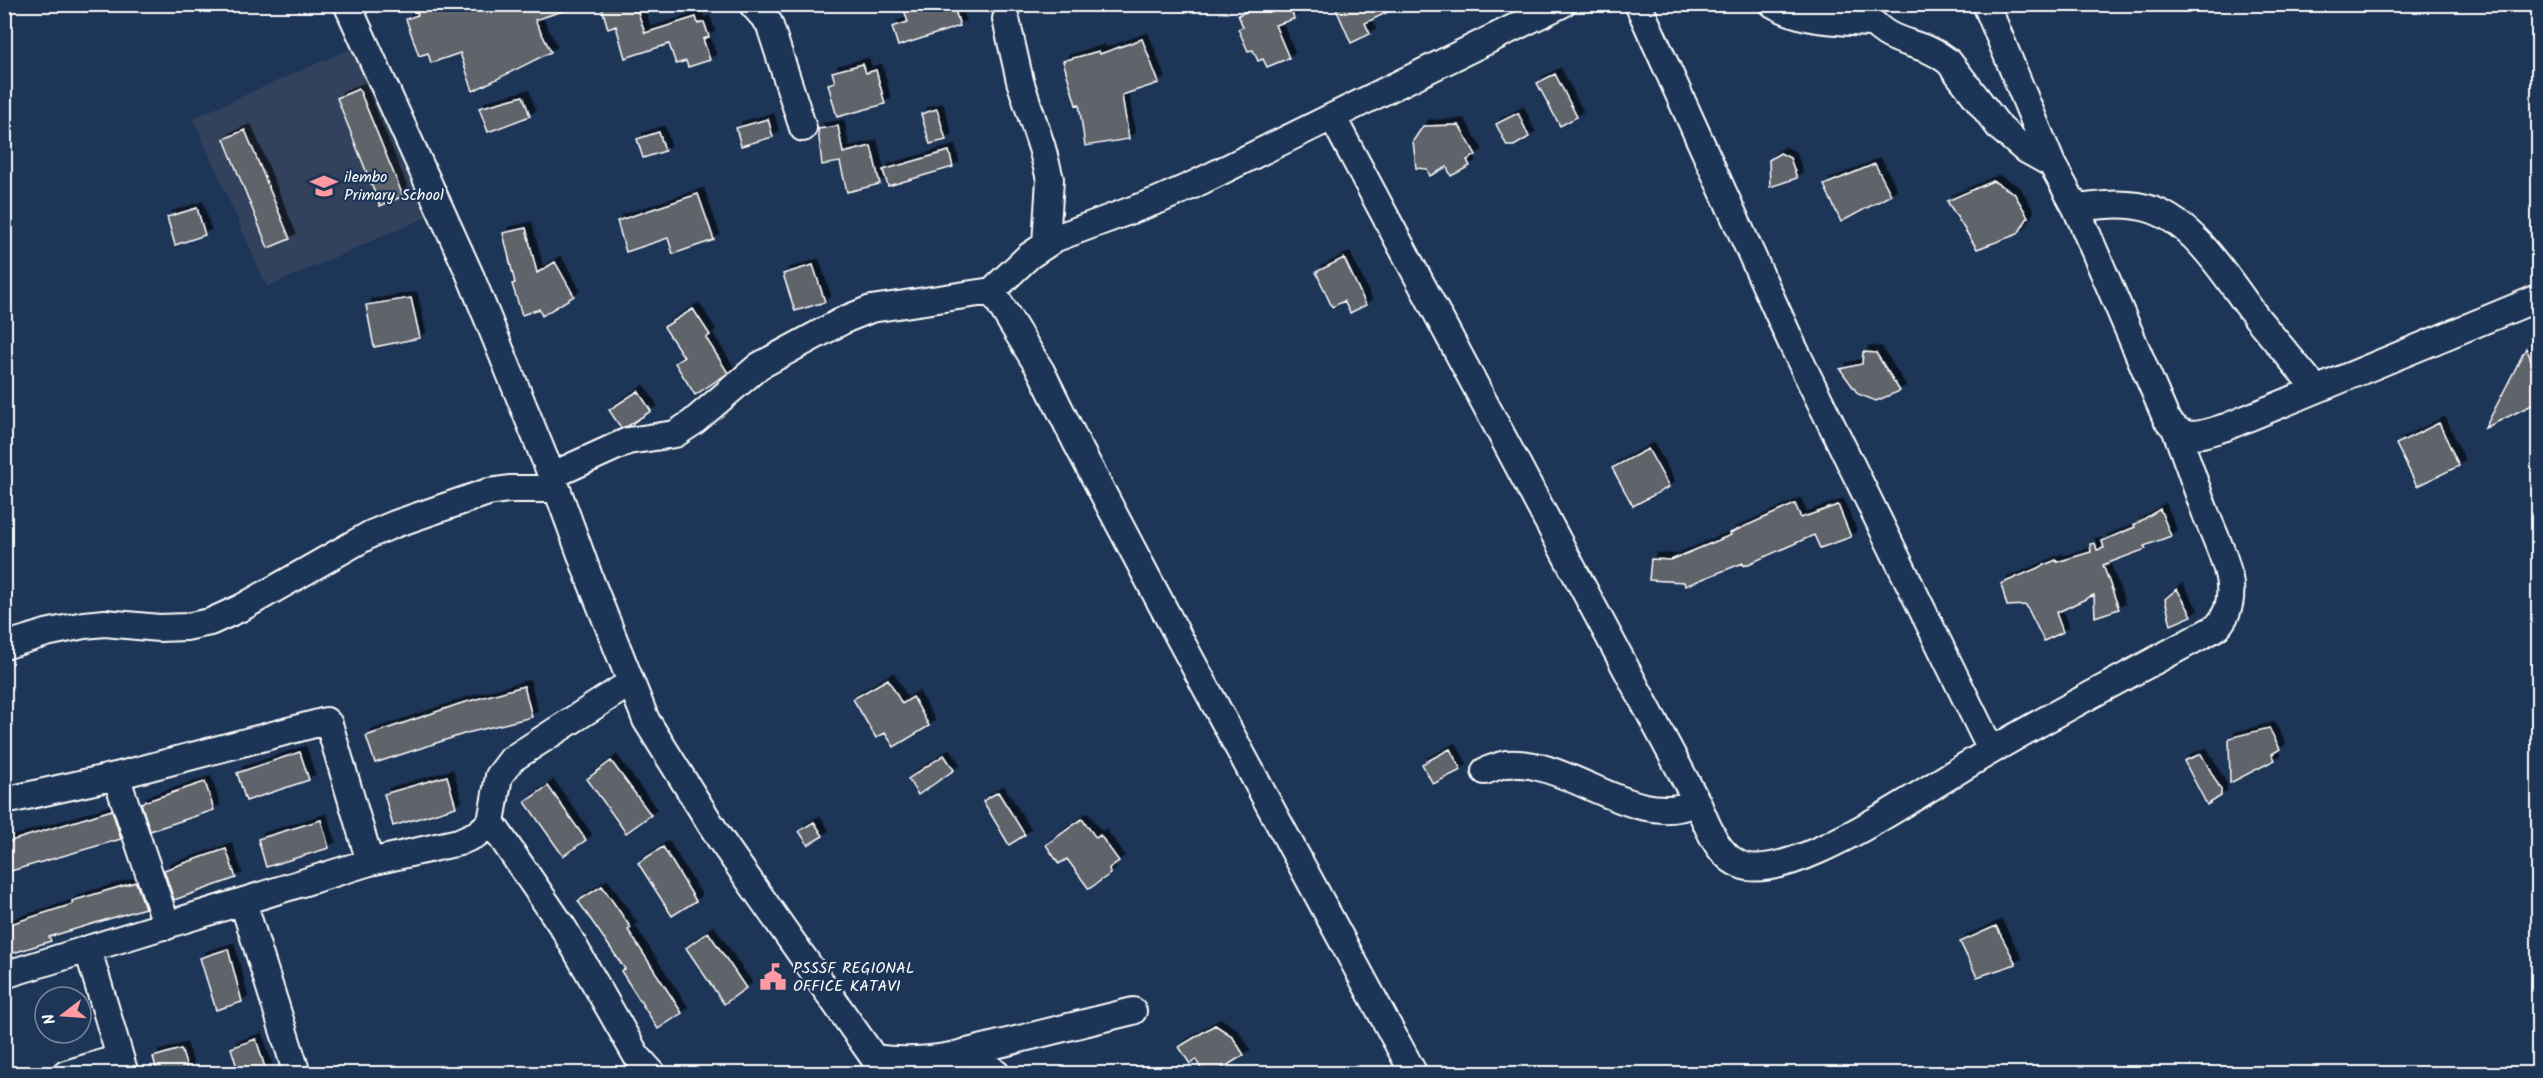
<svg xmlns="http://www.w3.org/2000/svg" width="2543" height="1078" font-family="Kalam,sans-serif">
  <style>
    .built { fill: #31435d }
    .building { fill: #5f636a; stroke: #fff; stroke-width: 1.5; filter: url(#shadow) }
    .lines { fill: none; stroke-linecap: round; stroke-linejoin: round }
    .minor-casing { stroke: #fff; stroke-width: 30 }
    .minor { stroke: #1d3557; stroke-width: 26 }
    .labels { text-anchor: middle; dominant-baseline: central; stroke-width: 4.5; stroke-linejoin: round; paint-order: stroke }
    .poi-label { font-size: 16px; fill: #fff; stroke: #1d3557; text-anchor: start }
  </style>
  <defs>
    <filter id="shadow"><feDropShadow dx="5.5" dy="-5.5" stdDeviation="0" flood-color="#0009"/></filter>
  </defs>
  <rect width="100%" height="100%" fill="#1d3557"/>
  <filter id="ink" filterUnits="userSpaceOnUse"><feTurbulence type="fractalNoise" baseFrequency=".0167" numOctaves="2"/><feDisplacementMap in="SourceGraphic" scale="12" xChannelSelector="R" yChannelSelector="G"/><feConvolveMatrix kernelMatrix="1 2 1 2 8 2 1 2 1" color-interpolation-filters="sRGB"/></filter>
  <g filter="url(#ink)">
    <path class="built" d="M355,47L429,216L267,287L193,118Z"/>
    <path class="building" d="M415,4H571L572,8L535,20L551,52L473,91L460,53L431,63L428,53L419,56L406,19L418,15Z
      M601,4H635L645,33L696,17L698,24L704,22L709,37L703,39L710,60L688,67L686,61L676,64L669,44L625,58L616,26L608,29Z
      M902,4H953L960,26L898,46L892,27L908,22Z
      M1265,4H1290L1294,19L1275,25L1289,58L1267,67L1263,59L1258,61L1253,50L1248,51L1238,29L1243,27L1238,15Z
      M1334,4H1404L1365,23L1370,34L1351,43Z
      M1142,39L1159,83L1122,95L1129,139L1085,146L1079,104L1076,105L1063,61L1099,51L1100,54Z
      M863,64L866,73L876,70L885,104L837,117L828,84L835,82L832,72Z
      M1555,74L1577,117L1560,126L1537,83Z
      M359,89L403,196L380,206L337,98Z
      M523,96L530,116L488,132L479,108Z
      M937,109L946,140L930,144L921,114Z
      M1518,113L1529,137L1514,146H1507L1496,124Z
      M768,119L773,137L741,146L736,128Z
      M1459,125L1476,155L1467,160L1470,166L1451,176L1447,167L1430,176L1427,169L1416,168L1413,141L1423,126Z
      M838,126L843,153L871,146L880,184L847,192L840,162L822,165L818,129Z
      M245,130L290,239L268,248L224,139Z
      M659,132L665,151L643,158L637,139Z
      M949,151L953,167L888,186L883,170Z
      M1780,153L1790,158L1797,178L1770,187L1769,160Z
      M1875,164L1891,195L1841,222L1824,185Z
      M1993,181L2014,193L2028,217L2018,234L1977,249L1947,201Z
      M698,194L714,240L673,254L668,238L626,252L617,221Z
      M197,208L205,235L175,245L167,217Z
      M526,228L537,273L555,262L574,296L542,316L539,309L522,315L512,284L515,283L503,233Z
      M1344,258L1366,305L1350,313L1344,301L1332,307L1316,272Z
      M813,265L825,302L795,311L783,274Z
      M411,298L420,338L374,347L366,305Z
      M693,309L710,335L706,338L728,373L695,395L675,363L684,357L664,327Z
      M2526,348L2538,376V402L2485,428Z
      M1863,352L1876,353L1900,391L1876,401L1858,394L1840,369L1862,364Z
      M638,391L651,411L628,426L621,428L609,410Z
      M2439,423L2459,466L2417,486L2396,444Z
      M1648,449L1669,487L1633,506L1612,468Z
      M1795,504L1801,518L1838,505L1851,537L1820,548L1814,535L1744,566L1743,563L1685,586L1684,582L1649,580L1651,559L1671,560L1731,535L1730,533Z
      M2160,509L2171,536L2144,546L2146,549L2103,565L2119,609L2095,617L2094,595L2056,613L2063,632L2044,641L2026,605L2007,606L2001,584L2056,560L2057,562L2091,552L2090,544L2095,543L2097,550L2104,548L2102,541L2135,527L2134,525Z
      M2177,589L2192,616L2171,625L2165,599Z
      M888,679L902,704L913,697L929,726L894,747L885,733L876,738L853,699Z
      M524,686L532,717L467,733L375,763L366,736L459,704Z
      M2269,728L2280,749L2272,754L2275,760L2230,783L2229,738Z
      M1450,749L1461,770L1433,784L1422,764Z
      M300,752L309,780L246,801L237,773Z
      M2201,754L2221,790V796L2207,805L2184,761Z
      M944,755L954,770L918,795L908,779Z
      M611,761L651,815L626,833L587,779Z
      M447,776L456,807L393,826L384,794Z
      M205,782L214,810L150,831L141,803Z
      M548,786L586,840L563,856L525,802Z
      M998,792L1025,835L1009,845L983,801Z
      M112,810L121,839L4,873V843Z
      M1082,819L1096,838L1100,835L1119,861L1109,868L1110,874L1089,889L1067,859L1059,864L1046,845Z
      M321,820L329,848L266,867L258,839Z
      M814,822L823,836L808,845L799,831Z
      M663,847L696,901L672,916L638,863Z
      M226,849L236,878L174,900L164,870Z
      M136,882L145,908L49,937L51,941L4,956V926L73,904L72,901Z
      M602,886L631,928L628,930L682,1013L658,1029L621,971L625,969L578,901Z
      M1996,926L2016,964L1977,977L1960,942Z
      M708,932L746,988L724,1004L686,948Z
      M228,949L242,1002L216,1010L200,958Z
      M1215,1025L1232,1036L1244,1055L1213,1074H1204L1196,1060L1190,1064L1179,1047Z
      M256,1039L267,1074H239L231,1048Z
      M181,1049L189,1074H158L153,1057Z"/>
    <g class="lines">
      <defs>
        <path id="minor" d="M347,4L470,275L557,489L591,582L646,720L720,839L874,1058L882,1074
          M752,4L769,23L803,128
          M1638,4L1792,344L1991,750
          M1773,4C1804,22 1836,21 1870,23
          M1859,4C1888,52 1915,35 1949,62L2000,128L2023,148L2052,164
          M1986,4L2052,164L2076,208L2166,418C2185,443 2199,435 2226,427L2538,298
          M1006,19L1020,81L1042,148L1050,179L1046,244
          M1333,118L1697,802C1708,826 1718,861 1748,867C1770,870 1799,859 1819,850C1875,825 1934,784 1989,752C2063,708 2141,669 2217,627C2247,595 2219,548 2206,514C2196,487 2187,459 2176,431
          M2076,208C2102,205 2128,201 2153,210C2198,226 2229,282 2257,318C2277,342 2296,365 2316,389
          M992,291L1041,371L1077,444L1176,632L1414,1074
          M551,476L628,441L675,434L692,423L759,366L846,319L871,309L992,291L1029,256L1056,238L1159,200L1193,185L1562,4
          M4,646L46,633L84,625L105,623L159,628L186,627L210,622L241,608L371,534L395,524L488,492L509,489H557
          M1485,771C1491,769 1499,765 1506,764C1569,758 1635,832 1697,802
          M116,776L167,926
          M4,801L116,776L326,721L329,724L370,862
          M491,822L564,929L636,1055L653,1074
          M243,902L297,1074
          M88,950L125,1074
          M4,975L370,862L459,842L477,834L491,822L499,776L512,759L630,683
          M972,1052L997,1074
          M874,1058C901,1062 924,1061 951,1056L1133,1011
          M66,1074L120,1058"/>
      </defs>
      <use href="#minor" class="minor-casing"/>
      <use href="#minor" class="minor"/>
    </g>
  </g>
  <defs>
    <symbol id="school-bare" viewBox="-9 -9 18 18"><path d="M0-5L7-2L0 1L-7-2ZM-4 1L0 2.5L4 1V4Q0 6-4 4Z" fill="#ff9aa2" stroke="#1d3557" stroke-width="2.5" paint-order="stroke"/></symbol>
    <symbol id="civic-bare" viewBox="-9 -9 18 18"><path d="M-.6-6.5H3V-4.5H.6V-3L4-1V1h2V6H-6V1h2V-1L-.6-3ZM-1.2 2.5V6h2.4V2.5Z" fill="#ff9aa2" stroke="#1d3557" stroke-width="2.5" paint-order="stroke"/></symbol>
  </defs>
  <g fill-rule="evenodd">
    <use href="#school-bare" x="305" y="167" width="38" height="38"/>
    <use href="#civic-bare" x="754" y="958" width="38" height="38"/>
  </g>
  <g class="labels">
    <g class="poi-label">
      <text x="344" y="177">ilembo<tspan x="344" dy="18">Primary School</tspan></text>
      <text x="793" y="968">PSSSF REGIONAL<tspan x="793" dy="18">OFFICE KATAVI</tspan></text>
    </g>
  </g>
  <rect width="2543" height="1078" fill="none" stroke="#1d3557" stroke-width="24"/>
  <rect x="12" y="12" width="2519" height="1054" fill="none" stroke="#fff" stroke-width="2" filter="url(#ink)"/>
  <g transform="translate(63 1015) rotate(253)"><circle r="28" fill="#1d3557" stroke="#77869a" stroke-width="1.5"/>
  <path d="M0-4.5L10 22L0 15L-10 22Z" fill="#ff9aa2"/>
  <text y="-9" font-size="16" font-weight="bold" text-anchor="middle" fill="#ffffff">N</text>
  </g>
</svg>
